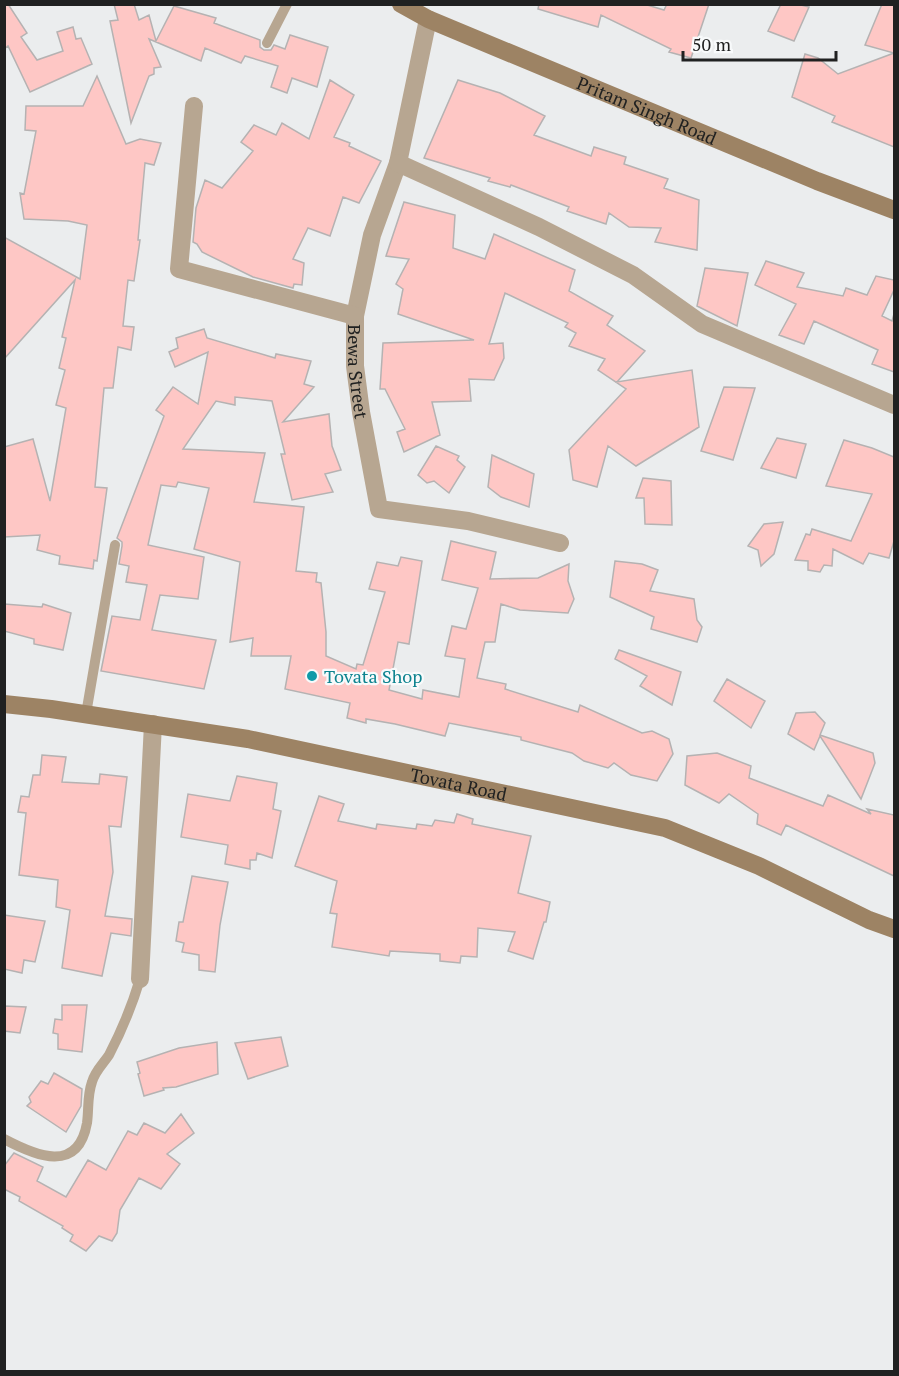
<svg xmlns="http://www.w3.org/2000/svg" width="899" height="1376" font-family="'PT Serif',serif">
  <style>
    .building { fill: #fec7c5; stroke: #b5b2b2; stroke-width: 1.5 }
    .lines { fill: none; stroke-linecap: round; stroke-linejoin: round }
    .lane { stroke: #b7a691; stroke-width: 10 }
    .street { stroke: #b7a691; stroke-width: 18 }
    .secondary { stroke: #9d8364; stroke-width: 18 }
    .culture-dot { fill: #0f9aa8; stroke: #f8fafb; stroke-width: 2 }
    .labels { text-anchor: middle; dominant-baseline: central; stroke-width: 4.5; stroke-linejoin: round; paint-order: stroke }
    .street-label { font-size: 18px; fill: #202121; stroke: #f8fafb }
    .culture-label { font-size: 18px; fill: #0d838f; stroke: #f8fafb; text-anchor: start }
  </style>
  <rect width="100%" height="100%" fill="#ebedee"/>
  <path class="building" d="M4,4H8L27,33L21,37L37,60L63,51L57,32L73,27L76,39L81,38L92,64L30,92L8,46L4,49Z
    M114,4H134L139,20L149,15L156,41L174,6L216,18L214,23L260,40V47L264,50H271L274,45L285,49L290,35L328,47L317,87L292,78L287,93L271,87L278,66L245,56L241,63L205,48L201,61L149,39L161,67L154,68V74L149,76L131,123L110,21L118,20Z
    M539,4H644L664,10L667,4H709L691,58L669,52L671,49L601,15L598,27L538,9Z
    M781,4H797L809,7L794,41L768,31Z
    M882,4H894V147L832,122L835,116L792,97L805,54L818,58L838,74L894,53L865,45Z
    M97,76L126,144L140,139L161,143L154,165L145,163L138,240H140L134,281L128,280L123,326L134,327L131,350L118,347L113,388H104L95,487L107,488L97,561L94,560L93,569L59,564L60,556L37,550L40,535L4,537V447L33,439L50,501L66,408L56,405L65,370L59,368L66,338L62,337L75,280L4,359V237L80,279L87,225L68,221L24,219L20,193L24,194L36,131L25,130L26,106H83Z
    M330,80L354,95L334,137L350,143L349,146L381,161L359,203L343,197L330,236L308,228L293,259L304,263L302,285L294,284L293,288L253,277L202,252L197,244L193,242L196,208L205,180L222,188L253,151L241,142L254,125L276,135L282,123L309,139Z
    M458,80L500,93L545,116L534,135L591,156L594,147L626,157L624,164L668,179L664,188L699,200L697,250L655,242L661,228L629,227L609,213L606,224L567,211L569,207L511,185L510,187L488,181L490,178L424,158Z
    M404,202L455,215L453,248L485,259L494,234L575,270L569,291L613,316L607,325L645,351L617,382L692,370L699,427L636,466L608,446L597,487L573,480L569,450L626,389L598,370L605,359L569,346L576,333L565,327L568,323L505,293L489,344L503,343L504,358L494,380L469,379L471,401L432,402L440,435L404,452L397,432L405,429L385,389H380L383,343L474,340L398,314L403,289L396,284L409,259L386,256Z
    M766,261L804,273L797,287L843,296L846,288L867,295L876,276L894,280V290L882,316L892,321L894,314V372L872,364L878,350L814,321L804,344L779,335L796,304L755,285Z
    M705,268L748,273L737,326L697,306Z
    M204,329L207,338L275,358L276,354L311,361L304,384L314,387L283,422L329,414L332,446L341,470L325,474L333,492L292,500L281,454H285L272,401L235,397V405L216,401L183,449L265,453L254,502L304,507L296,571L317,573L316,582L321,583L326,632V656L356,669L357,664L363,665L385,592L369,589L377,562L398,566L401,557L422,561L409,644L398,642L389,690L422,699L423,690L459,697L465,659L445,656L452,626L466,629L478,588L442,580L451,541L496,552L490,579L538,578L569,564L568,581L574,599L568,613L520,610L501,604L495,642H485L477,678L506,684L505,689L578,712L580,705L642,733L652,731L669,739L673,754L657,781L631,775L614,763L608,768L584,761L572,753L521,740V737L449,723L445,736L395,724L366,719V723L347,718L350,703L285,689L291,656H251L253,638L230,642L240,562L194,549L209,488L178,482L176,487L161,485L148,545L204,557L198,599L160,595L152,630L216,640L204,689L101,671L112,616L140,620L147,585L126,582L129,566L119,564L122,546V542L117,538L164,416L156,410L173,387L198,404L208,352L175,367L169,352L178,348L176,338Z
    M724,387L755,388L733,460L701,451Z
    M777,438L806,444L796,478L761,468Z
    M844,440L872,448L894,457V541L889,558L869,553L863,564L833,549L832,566L824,565L820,572L808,570V561L795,560L806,534L810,535L812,529L851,541L872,494L826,486Z
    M436,446L459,456L457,460L465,467L449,493L434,481L427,483L418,475Z
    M492,455L534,474L529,507L501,497L488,487Z
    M643,478L671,481L672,525L645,524L644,498H636Z
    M783,522L774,554L761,566L758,550L748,546L764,524Z
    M615,561L642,564L658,570L650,591L694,599L697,620L702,627L697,642L651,629L654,617L610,597Z
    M4,604L42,607L43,604L71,613L63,650L34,644V639L4,631Z
    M619,650L681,672L672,705L640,686L647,676L615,659Z
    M727,679L765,701L751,728L714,701Z
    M815,712L825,723L820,735L873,753L875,763L861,799L820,736L814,750L788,734L796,713Z
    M717,753L751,766L749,778L823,806L828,795L871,814L867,809L894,815V876L786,825L781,835L757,824L758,814L729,794L719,803L685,785L687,756Z
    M42,755L66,757L62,782L99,784L100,774L127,777L121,827L109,826L113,872L105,916L132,919L131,936L111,933L102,976L62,968L70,910L56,907L58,880L19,875L26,813L18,812L21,796L29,797L33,775H40Z
    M237,776L277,783L273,809L281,811L272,858L257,853L256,860H250V869L225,864L228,845L181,837L188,794L230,801Z
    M319,796L344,804L338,821L376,829L377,824L416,829L417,824L432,826L435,820L454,823L457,814L473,819L472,824L531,836L518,893L550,902L546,922H544L533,959L508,951L515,932L478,928L477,957L461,956L460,963L440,961V954L390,951L389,956L332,947L337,914L330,913L337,881L295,866Z
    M192,876L228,882L220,925L215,972L199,970V955L182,952L184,943L176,941L179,922H183Z
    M4,915L45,921L35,962L24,960L22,973L4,969Z
    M62,1005H87L82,1052L58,1049V1034L53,1033L55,1019L62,1020Z
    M4,1006L26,1007L20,1033L4,1031Z
    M281,1037L288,1066L248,1079L235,1043Z
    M217,1042L218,1074L176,1087L163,1088L164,1090L144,1096L138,1074L140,1073L137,1062L179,1048Z
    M54,1073L82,1089L81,1106L66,1132L27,1106L31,1102L29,1097L41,1081L48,1084Z
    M181,1114L194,1133L167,1154L180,1164L161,1189L139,1178L120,1210L117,1233L112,1241L99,1236L86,1251L70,1241L73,1235L62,1228L63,1226L19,1201L20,1197L4,1189V1166L14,1153L43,1167L37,1181L66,1197L88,1160L106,1170L128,1131L137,1135L144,1123L165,1133Z"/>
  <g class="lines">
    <path class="lane" d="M267,43L287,4
      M86,714L115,545
      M4,1139C36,1156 78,1174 87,1123C89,1109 87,1096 92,1082C95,1071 103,1064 109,1055C122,1030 132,1006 140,979"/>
    <g class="street">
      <path id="s1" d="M428,19L398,163L372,235L355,316V366L361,412L379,509L468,521L560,543"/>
      <path d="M194,106L179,269L355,316"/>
      <path d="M398,163L539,227L633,275L702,324L894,405"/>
      <path d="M140,979L153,724"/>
    </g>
    <g class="secondary">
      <path id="s2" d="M401,4L428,19L817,181L894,210"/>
      <path id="s3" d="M4,704L51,709L248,739L665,828L759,866L869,920L894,929"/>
    </g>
  </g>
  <circle class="culture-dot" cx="312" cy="676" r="6"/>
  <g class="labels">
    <g class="street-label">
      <text stroke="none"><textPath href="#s2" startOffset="268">Pritam Singh Road</textPath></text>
      <text stroke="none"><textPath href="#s1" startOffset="362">Bewa Street</textPath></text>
      <text stroke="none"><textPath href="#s3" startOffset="462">Tovata Road</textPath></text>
    </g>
    <g class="culture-label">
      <text x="324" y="676">Tovata Shop</text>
    </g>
  </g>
  <rect width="899" height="1376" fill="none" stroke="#202121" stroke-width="12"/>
  <path d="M683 51v9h153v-9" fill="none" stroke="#202121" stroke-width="3"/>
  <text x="692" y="51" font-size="18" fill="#202121" stroke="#f8fafb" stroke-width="4.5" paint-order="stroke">50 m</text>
</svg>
